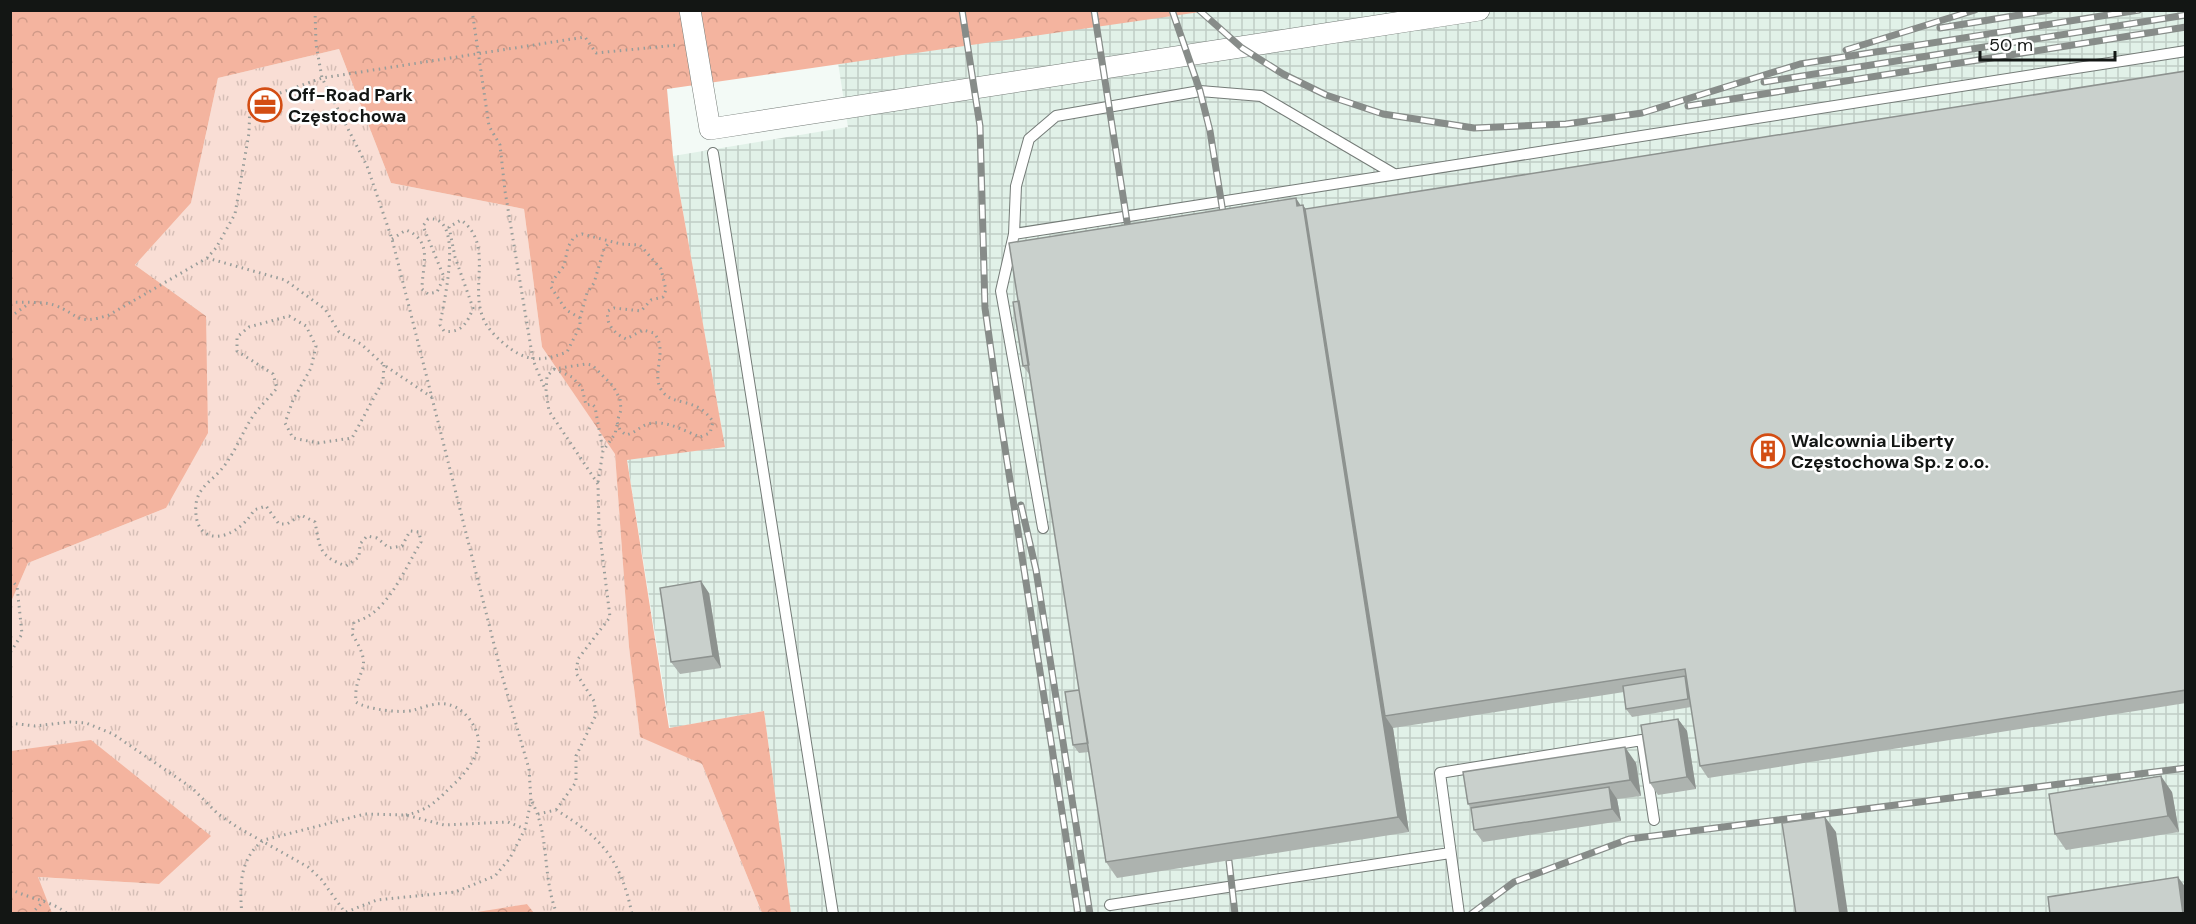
<svg xmlns="http://www.w3.org/2000/svg" width="2196" height="924" font-family="'DM Sans',sans-serif">
  <style>
    .industrial { fill: url(#industrial-grid) }
    .grass { fill: url(#grass-tufts) }
    .forest { fill: url(#forest-crowns) }
    .lines { fill: none; stroke-linecap: round; stroke-linejoin: round }
    .service-casing { stroke: #747b77; stroke-width: 12 }
    .minor-casing { stroke: #747b77; stroke-width: 22 }
    .path { stroke: #989d9a; stroke-width: 3; stroke-dasharray: 1.5 4.5; stroke-linecap: butt }
    .service { stroke: #fff; stroke-width: 10 }
    .minor { stroke: #fff; stroke-width: 21 }
    .rail-casing { stroke: #878c89; stroke-width: 7 }
    .rail { stroke: #fff; stroke-width: 4.5; stroke-dasharray: 14; stroke-linecap: butt }
    .wall { fill: #adb3af }
    .shaded-wall { fill: #8d928f }
    .building { fill: #c9d0cc; stroke: #8d928f; stroke-width: 1.5 }
    .labels { text-anchor: middle; dominant-baseline: central; stroke-width: 5; stroke-linejoin: round; paint-order: stroke }
    .poi-label { font-size: 18px; font-weight: bold; fill: #131614; stroke: #fff; text-anchor: start }
  </style>
  <defs>
    <pattern id="industrial-grid" width="8" height="8" patternUnits="userSpaceOnUse" patternTransform="scale(1.5)"><rect width="8" height="8" fill="#e1f1e8"/><path d="M0 4h8M4 0v8" fill="none" stroke="#c0cec6"/></pattern>
    <pattern id="grass-tufts" width="24" height="20" patternUnits="userSpaceOnUse" patternTransform="scale(1.5)"><rect width="24" height="20" fill="#f9ded5"/><path d="M3 7l-1-3M5 7V3M7 7l1-3M15 17l-1-3M17 17v-4M19 17l1-3" fill="none" stroke="#d5beb6"/></pattern>
    <pattern id="forest-crowns" width="20" height="18" patternUnits="userSpaceOnUse" patternTransform="scale(1.5)"><rect width="20" height="18" fill="#f4b49f"/><path d="M2 6a3 3 0 1 1 6 0M12 15a3 3 0 1 1 6 0" fill="none" stroke="#d09a88"/></pattern>
  </defs>
  <rect width="100%" height="100%" fill="#f3faf6"/>
  <path class="industrial" d="M830,11H2185V913H791L764,711L670,728L627,459L725,447L673,156L848,127Z"/>
  <path class="grass" d="M339,49L391,183L524,209L542,347L615,453L629,647L640,736L702,764L762,913L534,914L527,904L471,914L52,913L37,877L159,884L11,751V602L28,563L166,508L206,316L135,265L191,203L218,78Z"/>
  <path class="forest" d="M11,11H1207L667,89L673,156L725,447L627,460L669,728L764,711L791,913H762L702,764L640,737L629,647L615,454L542,347L524,209L391,183L339,49L218,78L191,203L135,265L206,316L208,433L166,508L28,563L11,602Z
    M91,740L211,836L159,884L38,877L52,913H11V751Z
    M527,904L534,913H471Z"/>
  <g class="lines">
    <defs>
      <path id="service" d="M713,153L833,914
        M1014,234L2186,51
        M1043,528L1001,291L1014,234L1016,186L1029,139L1056,116L1200,91L1261,96L1394,174
        M1110,905L1450,853
        M1459,914L1440,773L1642,740L1654,820"/>
      <path id="minor" d="M690,10L710,129L1479,10"/>
    </defs>
    <use href="#service" class="service-casing"/>
    <use href="#minor" class="minor-casing"/>
    <path class="path" d="M315,10L316,44L322,78L367,166L392,239L501,672L529,769L531,801L525,829L510,858L495,876L455,892L377,900L341,914
      M472,10L489,126L500,145L505,191L533,360L545,389
      M392,239L406,230C434,241 422,266 422,289L428,294L437,292L444,277L423,226L428,219C466,214 443,304 440,325L444,331C461,334 468,322 473,308L455,257L449,227L461,220C493,243 471,284 482,315C486,329 500,341 511,349C530,363 546,360 567,352L580,326V318L566,310L551,287L553,280L564,266L568,247L574,237L582,234L621,244L640,245L661,269L666,290L663,297L651,300L641,311L614,308L608,311C605,324 615,334 626,339L643,330L654,333C669,351 650,374 662,391C673,407 697,396 713,422L710,433L700,437C685,431 664,419 648,424C639,427 635,433 626,435L620,430L617,422L621,410L620,399L613,386L592,365L586,364L554,369L547,376L546,391L549,411L598,484L599,528L610,617L578,659L576,673L594,701L596,715L576,756V782L556,810
      M207,258L285,280L325,309L339,332L361,344L384,365L433,398
      M10,302C24,303 42,301 54,305C81,315 75,326 109,315L207,258L216,248L235,214L249,133L250,103L258,96L280,93L322,78L585,37L596,53L678,45
      M10,317L27,305
      M580,318L587,293L594,283L604,249L610,241
      M384,365L383,381L352,438L318,443L293,438L285,423L293,400L311,368L316,346L306,326L289,316L249,327L237,337V351L273,374L277,388C270,397 260,406 253,416C241,434 235,454 220,471C211,481 198,488 196,504C192,550 236,542 254,510L266,506L279,524H287L301,515L315,522C320,549 319,556 346,566L359,557L360,544L367,536L377,538L389,548L402,546L410,531L419,532L421,542C405,568 387,615 354,622L352,634C377,673 353,668 356,702C365,709 402,714 414,710C425,707 437,701 450,705C466,709 482,732 478,748C475,760 464,775 455,783C438,799 430,810 406,815
      M554,369L572,377L582,388L586,405L592,404L595,407L603,451
      M598,482L603,451L615,434L617,425
      M10,579L17,586L22,634L10,653
      M10,723L35,726L70,722L86,723L113,734L192,788L218,814L237,827L308,867L321,879L344,911
      M532,802C550,835 542,878 557,914
      M538,814L556,810C603,838 621,861 632,914
      M10,889C30,899 50,900 68,914
      M31,914L45,900
      M242,914C239,886 240,857 264,840L365,814L406,815L444,825L508,822L525,829"/>
    <use href="#service" class="service"/>
    <use href="#minor" class="minor"/>
    <defs>
      <path id="rail" d="M962,10L980,126L985,308L1002,429L1078,914
        M1094,10L1130,241
        M1172,10L1200,91L1210,131L1225,225
        M1199,10L1242,48L1283,74L1326,95L1383,114L1474,128L1566,124L1642,113L1800,64L2139,10
        M1940,28L2050,10
        M1846,50L1975,10
        M1764,82L2186,15
        M1688,106L2186,27
        M1021,505L1036,570L1090,914
        M1229,861L1235,914
        M1471,914L1514,882L1629,839L2186,768"/>
    </defs>
    <use href="#rail" class="rail-casing"/>
    <use href="#rail" class="rail"/>
  </g>
  <path class="wall" d="M2186,71V703L1708,778L1700,766L1691,707L1632,717L1626,709L1624,692L1393,728L1409,832L1117,878L1106,862L1089,752L1079,753L1073,745L1079,690L1030,374H1029L1023,366L1019,301L1301,205H1303L1305,209Z
    M709,593L721,668L680,674L671,662Z
    M1678,719L1687,731L1696,789L1658,795L1650,783Z
    M1636,763L1641,796L1617,799L1621,821L1483,842L1474,830L1471,808L1468,804Z
    M2172,792L2179,832L2066,850L2055,834Z"/>
  <path class="shaded-wall" d="M1296,198L1303,209V205L1314,221L1385,716L1393,728L1409,832L1398,817Z
    M701,581L709,593L721,668L713,656Z
    M1678,719L1687,731L1696,789L1687,777Z
    M1625,747L1636,763L1641,796L1630,780Z
    M2161,776L2172,792L2179,832L2168,816Z
    M1609,787L1617,799L1621,821L1612,809Z
    M1825,817L1836,832L1848,914H1840Z
    M2178,877L2186,888V914H2183Z"/>
  <path class="building" d="M2186,71V690L1700,766L1685,669L1385,716L1305,209Z
    M1296,198L1297,206L1303,205L1398,817L1106,862L1009,243Z
    M1019,301L1029,365L1023,366L1013,302Z
    M701,581L713,656L671,662L660,588Z
    M1685,676L1688,699L1626,709L1623,686Z
    M1079,690L1088,743L1073,745L1065,692Z
    M1678,719L1687,777L1650,783L1641,725Z
    M1625,747L1630,780L1468,804L1463,772Z
    M2161,776L2168,816L2055,834L2049,794Z
    M1609,787L1612,809L1474,830L1471,808Z
    M1825,817L1840,914H1796L1782,823Z
    M2178,877L2183,914H2050L2048,897Z"/>
  <defs>
    <symbol id="office-ring" viewBox="-11 -11 22 22"><circle r="9.5" fill="#fff" stroke="#d34d13" stroke-width="1.5"/><path d="M-6-3h4V-5.5h4V-3h4V5H-6ZM-1-4.5V-3h2v-1.5ZM-6 0V1H6V0Z" fill="#d34d13"/></symbol>
    <symbol id="building-ring" viewBox="-11 -11 22 22"><circle r="9.5" fill="#fff" stroke="#d34d13" stroke-width="1.5"/><path d="M-4-6H4V6H1V3H-1V6H-4ZM-2.5-4.3h1.7v1.8h-1.7ZM.8-4.3h1.7v1.8H.8ZM-2.5-1h1.7V.8h-1.7ZM.8-1h1.7V.8H.8Z" fill="#d34d13"/></symbol>
  </defs>
  <g fill-rule="evenodd">
    <use href="#office-ring" x="246" y="86" width="38" height="38"/>
    <use href="#building-ring" x="1749" y="432" width="38" height="38"/>
  </g>
  <g class="labels">
    <g class="poi-label">
      <text x="288" y="95">Off-Road Park<tspan x="288" dy="21">Częstochowa</tspan></text>
      <text x="1791" y="441">Walcownia Liberty<tspan x="1791" dy="21">Częstochowa Sp. z o.o.</tspan></text>
    </g>
  </g>
  <rect width="2196" height="924" fill="none" stroke="#131614" stroke-width="24"/>
  <path d="M1980 51v9h135v-9" fill="none" stroke="#131614" stroke-width="3"/>
  <text x="1989" y="51" font-size="18" fill="#131614" stroke="#ffffff" stroke-width="4.5" paint-order="stroke">50 m</text>
</svg>
